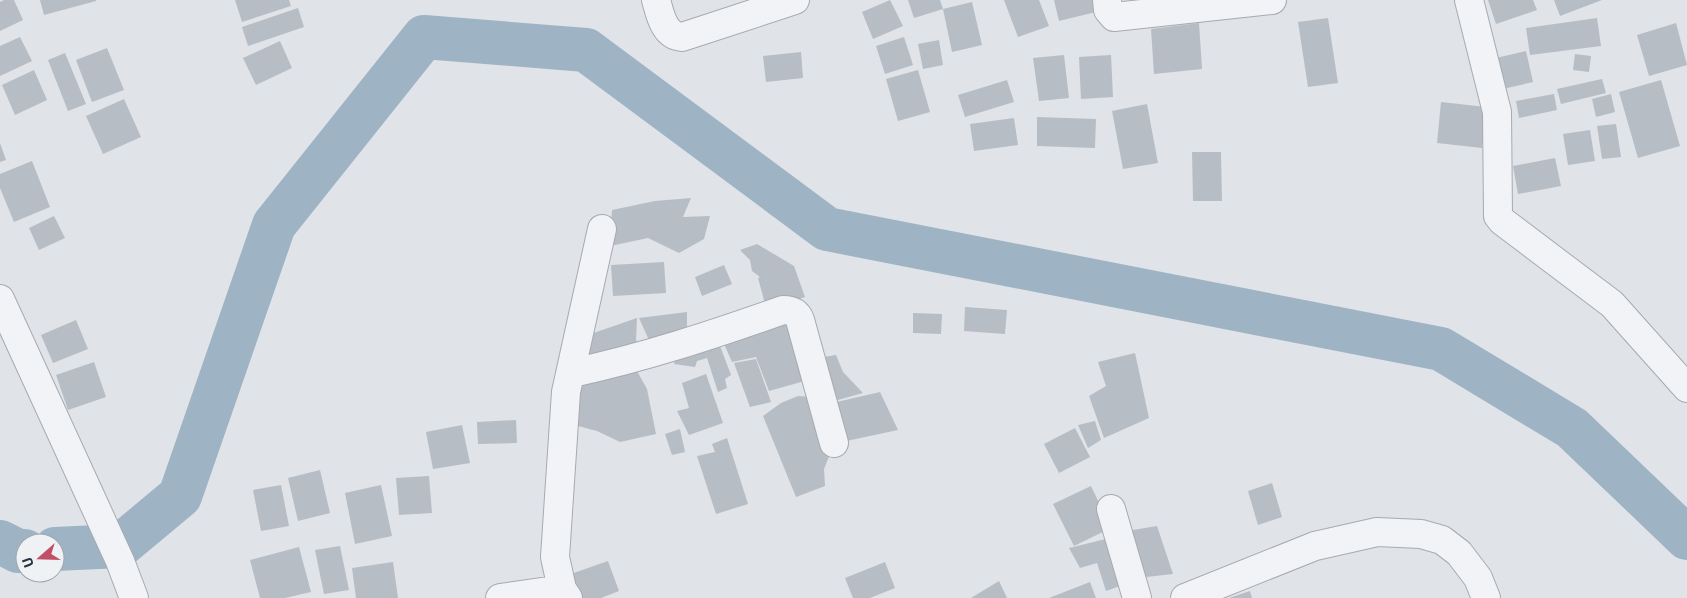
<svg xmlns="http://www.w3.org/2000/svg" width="1687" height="598" font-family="'Exo 2',sans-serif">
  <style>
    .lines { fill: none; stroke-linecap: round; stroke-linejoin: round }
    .river { stroke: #9eb3c4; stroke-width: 44 }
    .building { fill: #b7bdc4 }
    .minor-casing { stroke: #a6aab1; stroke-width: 30 }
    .minor { stroke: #f2f3f6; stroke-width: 28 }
  </style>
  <rect width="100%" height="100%" fill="#e0e3e7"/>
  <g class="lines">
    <path class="river" d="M0,542L18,551H25
      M55,549L120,546L180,496L274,225L424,37L586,50L827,229L1441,349L1572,428L1687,538"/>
  </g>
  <path class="building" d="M4,0H14L23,20L0,31V2Z
    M40,0H96V1L44,15Z
    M235,0H289L291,6L242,22Z
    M890,0L903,26L873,39L862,12Z
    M908,0H940L943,9L914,18Z
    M1004,0H1039L1049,26L1018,37Z
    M1054,0H1102L1104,10L1059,21Z
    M1488,0H1533L1537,10L1496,24Z
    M1554,0H1602L1560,16Z
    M972,2L982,45L952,52L943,9Z
    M298,8L304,27L248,46L242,27Z
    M1328,18L1338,83L1308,87L1298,22Z
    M1597,18L1601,46L1530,55L1526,28Z
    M1199,23L1202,69L1154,74L1151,29Z
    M1676,23L1687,65L1649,76L1637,35Z
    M20,37L32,61L0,76V46Z
    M904,37L913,65L885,74L876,46Z
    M939,40L943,65L923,69L918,44Z
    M280,41L292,68L256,85L243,58Z
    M107,48L124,90L92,102L76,60Z
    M1526,51L1533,82L1503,89L1496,58Z
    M801,52L803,78L766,82L763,56Z
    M65,53L86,104L68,111L48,60Z
    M1575,54L1591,56L1589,72L1573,70Z
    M1064,55L1069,98L1039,101L1033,58Z
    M1111,55L1113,97L1081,99L1079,57Z
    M34,70L47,100L15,115L2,85Z
    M918,70L930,112L898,121L886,79Z
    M1602,79L1606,93L1561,104L1557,89Z
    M1007,80L1014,102L965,117L958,95Z
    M1661,80L1680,146L1638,158L1619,92Z
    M1554,94L1557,110L1519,118L1516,101Z
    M1611,94L1615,112L1596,117L1592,99Z
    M124,99L141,137L103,154L86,116Z
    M1441,102L1486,107L1482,148L1437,143Z
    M1147,104L1158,163L1123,169L1112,111Z
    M1037,117L1096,119L1095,148L1037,146Z
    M1014,118L1018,145L974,151L970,124Z
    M1616,124L1621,157L1602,159L1597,126Z
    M1590,130L1595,161L1568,165L1563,134Z
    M0,143L6,160L0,162Z
    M1192,152H1221L1222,201H1193Z
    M1555,158L1561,186L1518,194L1513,166Z
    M32,161L50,207L14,222L0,188V174Z
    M691,198L683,217L710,216L704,239L679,253L648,238L610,246L612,210L655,201Z
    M54,216L65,238L39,250L29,228Z
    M757,244L794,266L805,297L767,311L758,278L760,277L752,271L750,260L740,250Z
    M664,262L666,293L613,296L611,265Z
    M724,265L732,284L702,296L695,277Z
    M965,307L1007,310L1005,334L964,331Z
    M687,312V340L648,338L639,318Z
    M913,313L942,314L941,334L913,333Z
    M637,318L636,340L643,355L589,367L582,337Z
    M792,319L808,380L769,391L756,357L732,362L721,337Z
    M76,320L88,349L53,363L41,335Z
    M717,338L731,375L725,379L727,388L718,392L707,358L697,361L695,367L674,364L679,351Z
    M1135,353L1149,418L1104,438L1089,396L1106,386L1098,362Z
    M836,355L843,372L863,393L827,403L818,358Z
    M756,359L771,402L750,407L734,363Z
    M94,362L106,397L68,410L56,375Z
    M632,362L647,389L656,434L620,442L597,431L567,423L579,399L576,377Z
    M706,374L723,423L689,435L677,411L689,408L682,383Z
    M880,392L898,430L837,443L828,404Z
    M798,396L814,397L830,454L824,469L825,486L796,497L763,416L781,403Z
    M516,420L517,443L478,444L477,422Z
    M1095,421L1101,440L1088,448L1078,425Z
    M462,425L470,463L433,469L426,432Z
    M1075,428L1090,457L1059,473L1044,444Z
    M680,429L685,452L672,455L665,434Z
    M727,438L748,504L716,514L697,456L715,452L712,444Z
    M320,470L330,513L298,521L288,478Z
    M429,476L432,513L399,515L396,478Z
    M1272,483L1282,517L1258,525L1248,491Z
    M281,485L289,526L261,531L253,490Z
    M381,485L392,536L355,544L345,493Z
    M1091,486L1111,528L1074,546L1053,504Z
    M1157,526L1173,574L1137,578L1121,532Z
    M1114,537L1131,582L1106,591L1097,563L1080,568L1069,548Z
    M340,546L349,590L324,594L315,550Z
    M299,547L311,592L285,598H260L250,560Z
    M608,561L619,591L601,598H577L568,575Z
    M393,562L398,598H356L352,568Z
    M885,562L895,588L870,598H853L845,578Z
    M999,581L1007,598H971Z
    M1090,582L1096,598H1049Z
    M1250,591L1252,598H1229Z"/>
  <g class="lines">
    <defs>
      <path id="minor" d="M656,0C660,14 664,36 682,37L795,0
        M1107,0L1108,10L1114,17L1272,0
        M1469,0L1497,112L1498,216L1502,221L1612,304L1687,388
        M0,299L120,561L134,598
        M572,373C646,357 712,335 783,310C792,310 797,312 800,320L834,443
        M1111,509L1137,598
        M500,598L562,589
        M568,598L562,589L555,557L566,392L602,229
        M1185,598L1315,546L1377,532L1421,534L1442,540L1459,553L1478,578L1486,598"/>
    </defs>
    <use href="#minor" class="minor-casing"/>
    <use href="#minor" class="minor"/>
  </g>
  <g transform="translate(40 558) rotate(250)"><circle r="24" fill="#eff2f5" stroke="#a0a5ab"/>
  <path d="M0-4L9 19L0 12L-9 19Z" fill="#c14f67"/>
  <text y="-8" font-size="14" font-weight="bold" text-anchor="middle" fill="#2a323d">U</text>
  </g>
</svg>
